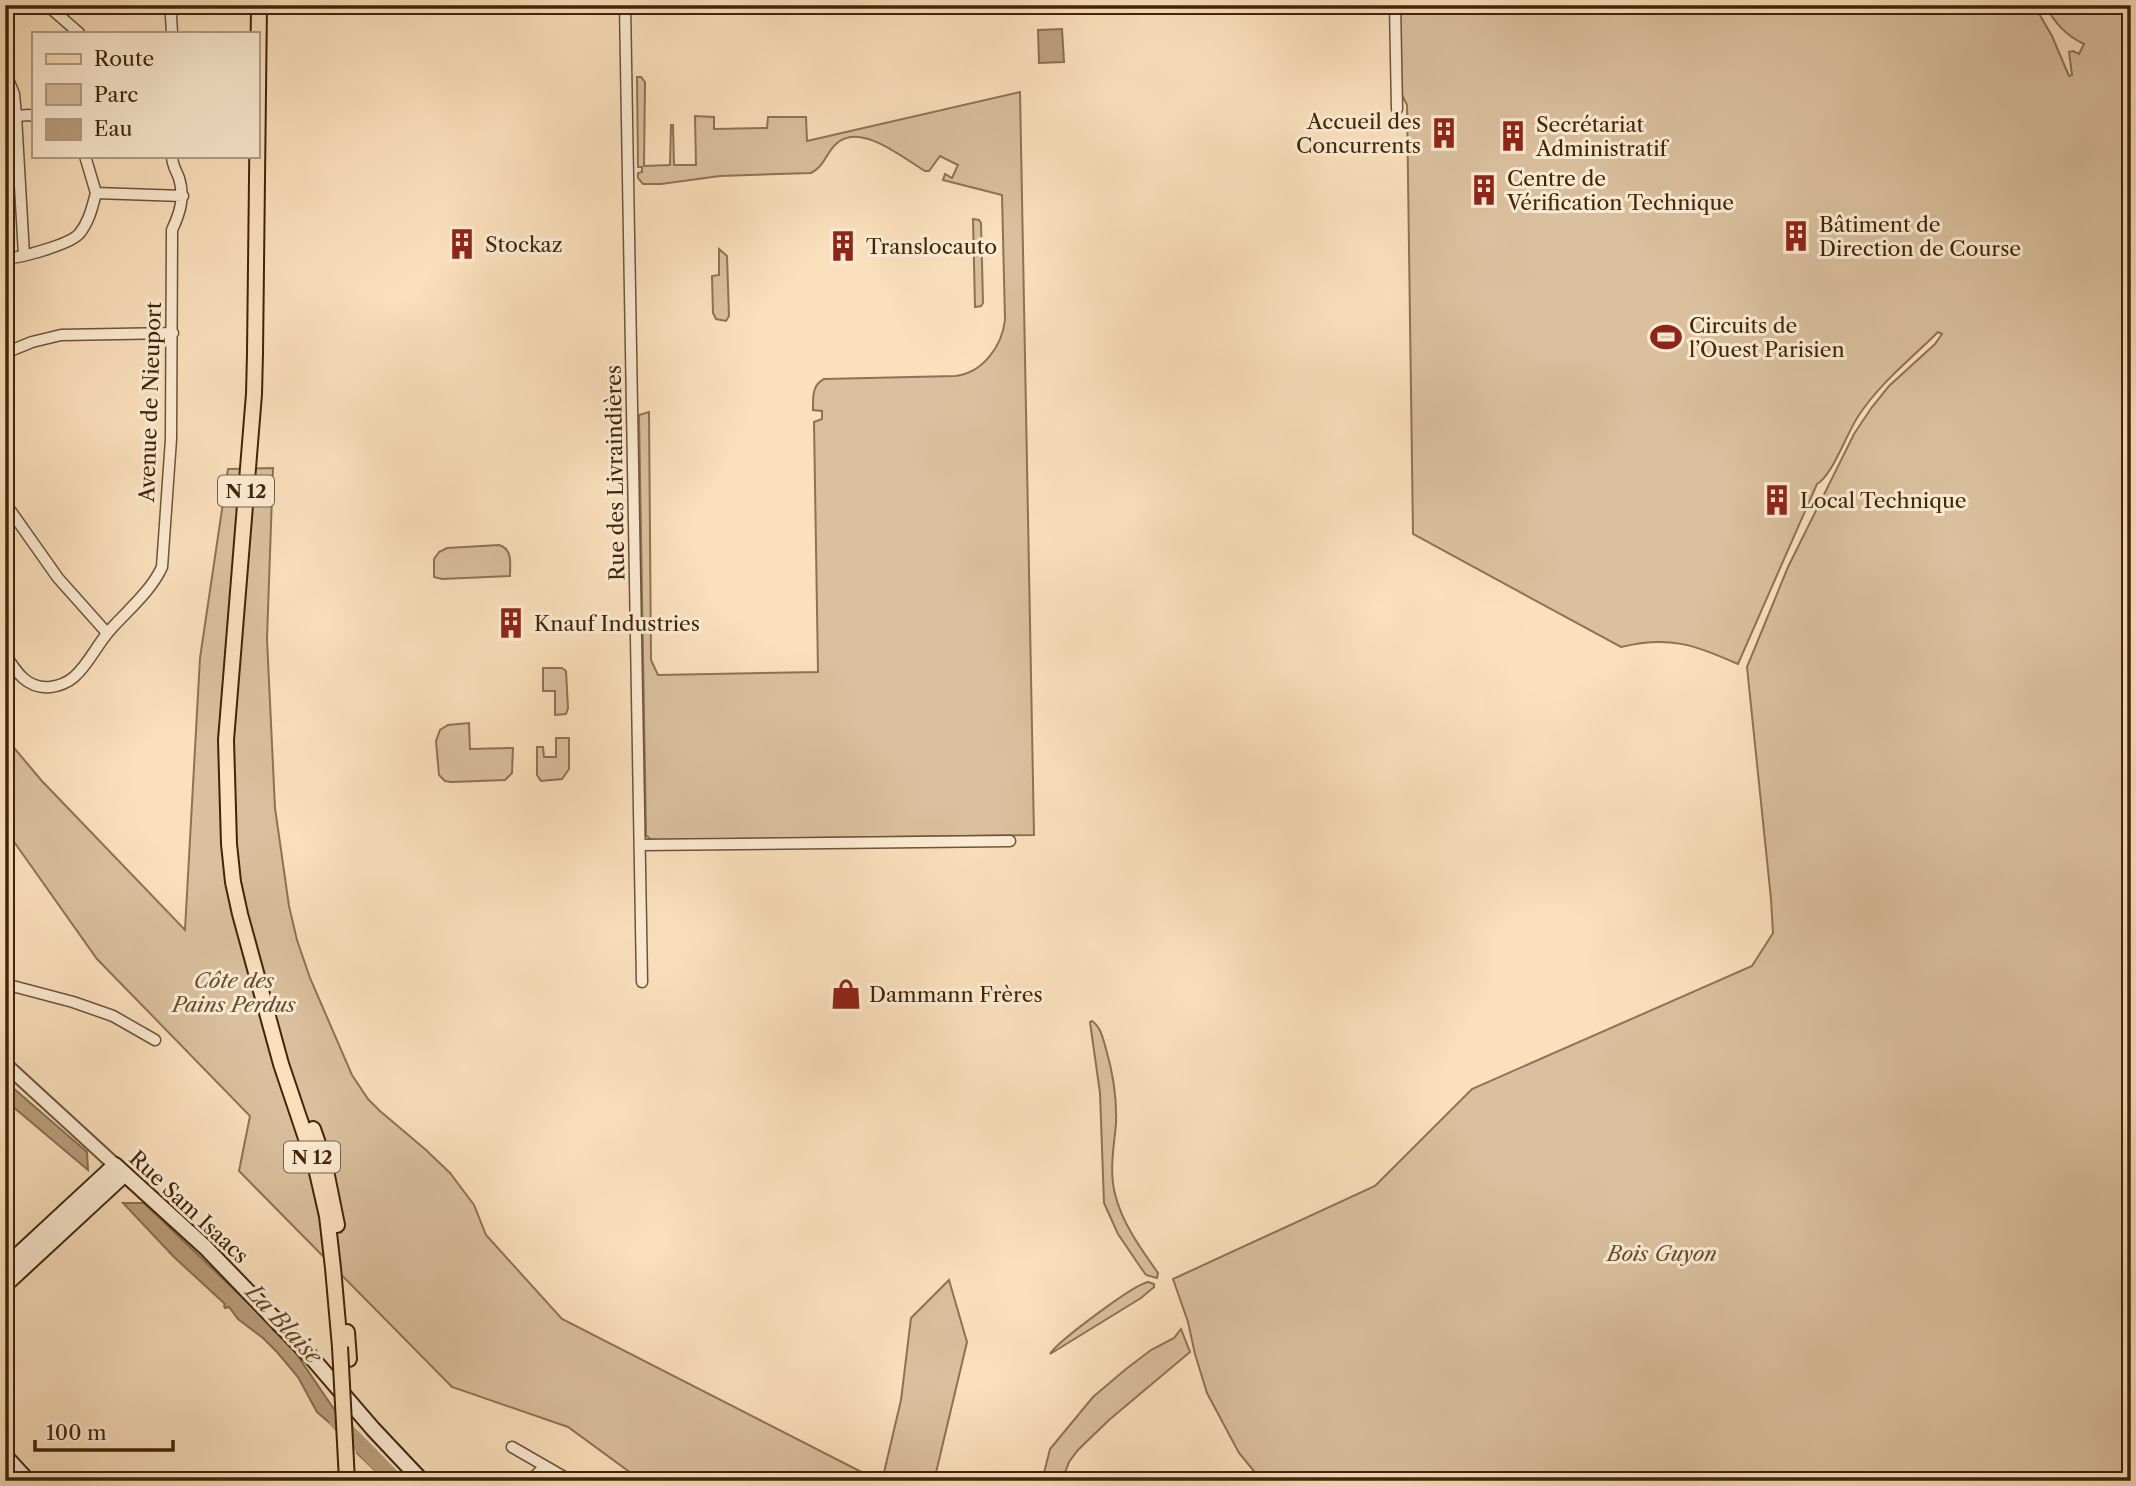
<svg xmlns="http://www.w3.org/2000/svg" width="2136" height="1486" font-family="'Libre Caslon Text',serif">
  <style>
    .green { fill: #dac09e; stroke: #8d7254; stroke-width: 2 }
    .water { fill: #bba07f; stroke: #8a6f50; stroke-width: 2 }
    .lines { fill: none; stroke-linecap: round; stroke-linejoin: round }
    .river { stroke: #bba07f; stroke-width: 16 }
    .minor-casing { stroke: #6e5436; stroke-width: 13 }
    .tertiary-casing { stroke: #6e5436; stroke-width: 16 }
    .secondary-casing { stroke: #402509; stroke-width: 18 }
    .primary-casing { stroke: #402509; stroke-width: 18 }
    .minor { stroke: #fcebd3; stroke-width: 10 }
    .tertiary { stroke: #fcebd3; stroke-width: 12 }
    .secondary { stroke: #fcebd3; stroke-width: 14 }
    .primary { stroke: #fae0bc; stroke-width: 14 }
    .primary-bridge-casing { stroke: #402509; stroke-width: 18; stroke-linecap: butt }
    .primary-bridge { stroke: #fae0bc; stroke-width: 14 }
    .labels { text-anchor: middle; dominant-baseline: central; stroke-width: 6; stroke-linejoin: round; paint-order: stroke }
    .shield { fill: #fcebd3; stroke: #786046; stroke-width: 2 }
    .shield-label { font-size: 19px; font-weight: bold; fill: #402509 }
    .poi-label { font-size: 21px; fill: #402509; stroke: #fcebd3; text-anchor: start }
    .street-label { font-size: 21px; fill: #402509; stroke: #fcebd3 }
    .park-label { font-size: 21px; font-style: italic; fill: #664c2e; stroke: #fcebd3 }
    .water-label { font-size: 23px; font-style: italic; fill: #654a2c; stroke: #fcebd3 }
  </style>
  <rect width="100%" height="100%" fill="#fae0bc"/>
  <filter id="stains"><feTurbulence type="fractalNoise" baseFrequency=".00286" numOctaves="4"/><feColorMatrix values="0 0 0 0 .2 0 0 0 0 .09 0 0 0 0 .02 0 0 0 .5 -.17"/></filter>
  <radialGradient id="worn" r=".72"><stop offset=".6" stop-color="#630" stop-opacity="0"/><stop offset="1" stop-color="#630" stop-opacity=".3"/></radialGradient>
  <path class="green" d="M1399,5H2034L2052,36L2069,76L2072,75L2069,52L2073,51L2079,54L2084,44C2065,35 2055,23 2045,5H2131V1481H1262L1239,1453L1207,1393L1195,1354L1188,1322L1173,1279L1375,1186L1472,1089L1752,966L1773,933L1771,899L1747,667L1788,567L1854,434L1872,407L1889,386L1935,344L1942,334L1938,332C1911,359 1881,382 1859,415C1847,432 1833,475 1817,484L1738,664C1694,645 1669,635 1621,647L1413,534L1407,105L1401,93Z
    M637,77H641L645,82L644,166L670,165L671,125H673L674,165H696L695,116L714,117V129L767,128L768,117H806L807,141L1020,92L1034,835L657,840L650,839L646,835L639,415L649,412L651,660L658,675L818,672L814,422L822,419V411L813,410C813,397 812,385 824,379L955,376C983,373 1002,346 1005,320L1002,195L943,180L945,174L952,178L958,165L940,156L929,171H925C903,158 859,121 836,144C826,153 824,167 811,173L720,176L661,184H643L638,178V173L642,172V167H638Z
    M973,219L979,220L981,223L983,303L981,306L975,307Z
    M719,249L727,256L729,316L726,321L716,319L713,313L712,276L719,275Z
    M273,468L267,639L275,808L289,906L297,940L310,978L352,1075L368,1099L380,1111L426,1150L450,1173L474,1205L486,1235L562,1319L879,1481H642L568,1427L452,1387L239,1171L250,1116L97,959L5,829V737L41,780L185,930L200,658L228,469Z
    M499,545C513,549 510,564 510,576L442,579L434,577V559L439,552L447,548Z
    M543,668H562L566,671L568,708L566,714L555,715V691H543Z
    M469,723L470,749L513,748L512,773L505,780L451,782L445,781L439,775L436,741L440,730L448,725Z
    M556,738H569V769L562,779L541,781L537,775V747H543L544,757H556Z
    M1092,1021C1101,1027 1103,1039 1106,1049C1113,1073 1117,1099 1116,1124C1114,1146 1109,1171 1115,1194C1122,1223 1141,1249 1158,1273L1157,1278L1146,1275L1139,1265L1118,1234L1104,1203L1100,1093L1090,1022Z
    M949,1280L967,1342L934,1481H882L901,1400L911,1318Z
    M1148,1282L1154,1284V1287L1141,1298L1050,1354C1057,1342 1133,1285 1148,1282Z
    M1181,1329L1190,1352L1109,1420L1078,1450L1069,1462L1062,1481H1042L1050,1449L1093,1397L1126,1369L1151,1350L1174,1338Z"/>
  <path class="water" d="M1062,29L1064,62L1039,63L1038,30Z
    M5,1081L87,1152L88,1170L5,1100Z
    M123,1203H144L271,1325L273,1330L291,1346L338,1415L339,1431L317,1412L298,1377L277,1352L263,1338L238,1319L229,1307L225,1308L224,1306L225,1304L174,1257Z
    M356,1431L405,1481H386L357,1453Z"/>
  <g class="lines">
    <path class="river" d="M337,1421L396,1481"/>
    <defs>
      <path id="minor" d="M47,5L79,33
        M625,5L642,982
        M1395,5L1397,109
        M172,33L171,16L175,5
        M5,72L14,94L16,116L24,255
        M5,117L29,115L33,116
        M85,156L96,193
        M5,258C19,259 70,244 79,234C89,222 92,208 96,193L183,196
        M5,353L32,342L61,335L173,333
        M5,503L58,578L107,633
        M5,654C16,672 27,689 50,687C59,686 67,683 74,677C89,664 97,644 111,629C128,610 151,591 162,567L171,439L172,230C180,213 185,197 179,178C176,170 172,165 172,156
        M641,845L1010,841
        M5,984L73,1002L113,1016L155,1040
        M512,1447L571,1481
        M530,1481L545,1466"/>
      <path id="tertiary" d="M5,1064L115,1165"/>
      <path id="secondary" d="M5,1267L115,1165L205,1247L312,1358L373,1429L422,1481
        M5,1285L125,1174
        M5,1456L28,1481"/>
      <path id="primary" d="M259,5L255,353L254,394L226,740L229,844L233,882L240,914L281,1064L316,1168L327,1216L333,1268L340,1347
        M313,1129L324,1161L337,1225
        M347,1332L349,1359"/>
    </defs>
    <use href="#minor" class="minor-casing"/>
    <use href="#tertiary" class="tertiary-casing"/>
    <use href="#secondary" class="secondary-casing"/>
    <use href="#primary" class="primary-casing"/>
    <use href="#minor" class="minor"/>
    <use href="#tertiary" class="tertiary"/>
    <use href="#secondary" class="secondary"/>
    <use href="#primary" class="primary"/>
    <defs>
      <path id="primary-bridge" d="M340,1347L347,1481"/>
    </defs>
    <use href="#primary-bridge" class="primary-bridge-casing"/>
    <use href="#primary-bridge" class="primary-bridge"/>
  </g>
  <defs>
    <symbol id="building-bare" viewBox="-9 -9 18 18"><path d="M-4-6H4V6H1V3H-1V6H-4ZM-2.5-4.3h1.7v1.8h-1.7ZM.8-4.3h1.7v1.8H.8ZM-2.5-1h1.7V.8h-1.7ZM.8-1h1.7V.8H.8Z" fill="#8f2418" stroke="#fcebd3" stroke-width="2.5" paint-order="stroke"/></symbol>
    <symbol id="stadium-bare" viewBox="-9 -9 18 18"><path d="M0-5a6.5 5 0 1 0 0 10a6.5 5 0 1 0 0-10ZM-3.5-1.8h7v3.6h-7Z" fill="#8f2418" stroke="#fcebd3" stroke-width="2.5" paint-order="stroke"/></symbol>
    <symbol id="shop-bare" viewBox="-9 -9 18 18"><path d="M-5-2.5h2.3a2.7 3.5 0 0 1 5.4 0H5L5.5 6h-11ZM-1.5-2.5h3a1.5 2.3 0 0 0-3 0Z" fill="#8f2418" stroke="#fcebd3" stroke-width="2.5" paint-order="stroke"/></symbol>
  </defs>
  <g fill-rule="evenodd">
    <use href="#building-bare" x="1422" y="111" width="44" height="44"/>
    <use href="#building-bare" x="1491" y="114" width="44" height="44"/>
    <use href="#building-bare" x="1462" y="168" width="44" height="44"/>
    <use href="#building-bare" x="1774" y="214" width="44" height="44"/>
    <use href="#building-bare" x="440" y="222" width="44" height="44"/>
    <use href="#building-bare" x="821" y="224" width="44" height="44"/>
    <use href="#stadium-bare" x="1644" y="315" width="44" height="44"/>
    <use href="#building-bare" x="1755" y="478" width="44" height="44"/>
    <use href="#building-bare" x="489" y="601" width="44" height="44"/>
    <use href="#shop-bare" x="824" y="972" width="44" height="44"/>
  </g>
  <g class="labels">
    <g class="shield">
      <rect x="218" y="475.5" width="56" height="31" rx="5"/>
      <rect x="284" y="1141.5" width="56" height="31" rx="5"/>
    </g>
    <g class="shield-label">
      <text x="246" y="491">N 12</text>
      <text x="312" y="1157">N 12</text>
    </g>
    <g class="poi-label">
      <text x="1421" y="121" text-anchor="end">Accueil des<tspan x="1421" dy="24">Concurrents</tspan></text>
      <text x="1536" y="124">Secrétariat<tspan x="1536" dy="24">Administratif</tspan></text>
      <text x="1507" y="178">Centre de<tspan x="1507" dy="24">Vérification Technique</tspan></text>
      <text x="1819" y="224">Bâtiment de<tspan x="1819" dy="24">Direction de Course</tspan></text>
      <text x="485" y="244">Stockaz</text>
      <text x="866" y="246">Translocauto</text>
      <text x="1689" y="325">Circuits de<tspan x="1689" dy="24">l’Ouest Parisien</tspan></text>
      <text x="1800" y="500">Local Technique</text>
      <text x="534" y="623">Knauf Industries</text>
      <text x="869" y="994">Dammann Frères</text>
    </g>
    <g class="street-label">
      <text transform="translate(150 402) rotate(-88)">Avenue de Nieuport</text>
      <text transform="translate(615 473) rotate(-91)">Rue des Livraindières</text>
      <text transform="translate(189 1207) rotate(43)">Rue Sam Isaacs</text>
    </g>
    <g class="park-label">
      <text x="234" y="980">Côte des<tspan x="234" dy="24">Pains Perdus</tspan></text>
      <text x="1662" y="1253">Bois Guyon</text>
    </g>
    <g class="water-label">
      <text transform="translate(284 1324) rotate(47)">La Blaise</text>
    </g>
  </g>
  <rect width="2136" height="1486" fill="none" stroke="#fae0bc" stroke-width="28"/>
  <rect x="7" y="7" width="2122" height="1472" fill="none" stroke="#402509" stroke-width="3.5"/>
  <rect x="14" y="14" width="2108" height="1458" fill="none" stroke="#402509" stroke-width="2"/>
  <rect x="32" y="32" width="228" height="126" fill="#fcebd3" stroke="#b19c82" stroke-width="2"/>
  <rect x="46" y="54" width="35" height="10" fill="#fae0bc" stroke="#b19c82" stroke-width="2"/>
  <text x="94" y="66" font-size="21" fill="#402509">Route</text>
  <rect x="46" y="84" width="35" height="21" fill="#dac09e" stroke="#b19c82" stroke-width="2"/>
  <text x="94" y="102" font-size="21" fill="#402509">Parc</text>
  <rect x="46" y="119" width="35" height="21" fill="#bba07f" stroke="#b19c82" stroke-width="2"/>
  <text x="94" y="136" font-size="21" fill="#402509">Eau</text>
  <path d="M35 1440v10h138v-10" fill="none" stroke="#402509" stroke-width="3.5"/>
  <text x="46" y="1440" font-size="21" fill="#402509" stroke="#fcebd3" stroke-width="5" paint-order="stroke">100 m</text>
  <rect width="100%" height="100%" filter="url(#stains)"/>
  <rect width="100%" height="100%" fill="url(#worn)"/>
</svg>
